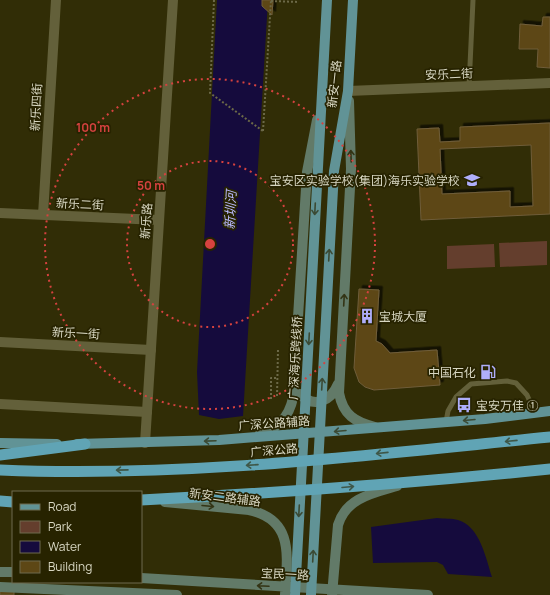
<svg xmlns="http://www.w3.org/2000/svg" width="550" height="595" font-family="Manrope,'Noto Sans SC',sans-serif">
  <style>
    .green { fill: #643e2d }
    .water { fill: #150b3d }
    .building { fill: #5d4715; stroke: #6f5d3a; fill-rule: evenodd; filter: url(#shadow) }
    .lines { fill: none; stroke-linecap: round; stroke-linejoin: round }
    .path { stroke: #6c6948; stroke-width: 2; stroke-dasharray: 2 2; stroke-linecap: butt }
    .service { stroke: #63603a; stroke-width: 5 }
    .minor { stroke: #63603a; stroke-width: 10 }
    .tertiary { stroke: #63603a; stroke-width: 10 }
    .secondary { stroke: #627a68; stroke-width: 10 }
    .primary { stroke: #619396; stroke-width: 10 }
    .trunk { stroke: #60a4b5; stroke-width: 11 }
    .oneway { stroke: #333415 }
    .oneway2 { stroke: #3b4a34 }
    .oneway3 { stroke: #3e5748 }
    .ring { fill: none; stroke: #d6423f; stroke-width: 2; stroke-dasharray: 2 4 }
    .labels { text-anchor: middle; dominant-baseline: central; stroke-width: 3.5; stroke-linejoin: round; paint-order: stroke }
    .street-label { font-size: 12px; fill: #d8d7c2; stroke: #272300 }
    .poi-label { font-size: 12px; fill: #d8d7c2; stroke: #272300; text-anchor: end }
    .water-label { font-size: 13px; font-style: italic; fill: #babafe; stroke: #272300 }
    .centre { fill: #d6423f; stroke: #272300; stroke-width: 2 }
    .ring-label { font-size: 12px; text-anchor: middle; font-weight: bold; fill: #d6423f; stroke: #272300; stroke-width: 3.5; stroke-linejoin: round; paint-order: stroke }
  </style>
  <defs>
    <filter id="shadow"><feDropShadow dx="3.5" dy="-3.5" stdDeviation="0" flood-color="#0009"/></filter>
  </defs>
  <rect width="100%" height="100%" fill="#312d06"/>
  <path class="green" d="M547,241V265L500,267L499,243Z
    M494,244L495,267L447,269V246Z"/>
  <path class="water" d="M217,0H268L243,416L219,419L199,415L197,372Z
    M437,518C444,519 452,518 458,520C480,526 486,559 492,577L448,574L443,565L437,562L373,563L371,527Z"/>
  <path class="building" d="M262,0H273L272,15L262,6Z
    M543,17H550V68L537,67L538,49H519L520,24L542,26Z
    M550,123V214L421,220L417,129L439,128L440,142L460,141V127ZM531,145L533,206L510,207V191L442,194L440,149Z
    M359,289L379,290L376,341L382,344L390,353L437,350L440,385L374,390L365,387L359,382L354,368Z
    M0,590H14V595H0Z"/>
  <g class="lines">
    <path class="path" d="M214,0L210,93L263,131
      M271,1L299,2
      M263,131L271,0
      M277,396L278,350
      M271,399V378H277"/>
    <path class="service" d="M469,87L473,0
      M446,422L448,411L456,397L471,384L507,381L516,383L527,395L535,413"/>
    <path class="minor" d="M348,91L550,83
      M0,213L159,220
      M43,215L56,0
      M0,342L151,350
      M0,404L147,412"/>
    <path class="tertiary" d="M145,443L173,0"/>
    <path class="secondary" d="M349,101L351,169L339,393C343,415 355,422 375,427
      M300,394C314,409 331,401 338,384
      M259,435C278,429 289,417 293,398L307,172L317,120
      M165,502L249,510C295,520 287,557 285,595
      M0,572H13
      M141,578L428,595
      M0,587L177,595
      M332,595L338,525C346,498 373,493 397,486"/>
    <path class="primary" d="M0,443L57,444
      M77,444L219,440L485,419L550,411
      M295,595L327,0
      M311,595L334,171L348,91L353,0"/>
    <path class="trunk" d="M0,455L85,444
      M0,470C184,478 368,455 550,437
      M141,500C278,493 414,483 550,469
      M0,501L13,502"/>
  </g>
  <defs><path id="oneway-shaft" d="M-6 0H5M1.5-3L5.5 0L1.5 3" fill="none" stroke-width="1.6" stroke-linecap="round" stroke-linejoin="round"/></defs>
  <g class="oneway">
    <use href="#oneway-shaft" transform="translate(351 156) rotate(-92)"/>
    <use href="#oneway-shaft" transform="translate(344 300) rotate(-87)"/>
    <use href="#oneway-shaft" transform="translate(208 506) rotate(5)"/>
    <use href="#oneway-shaft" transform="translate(263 586) rotate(-177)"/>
  </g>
  <g class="oneway2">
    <use href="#oneway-shaft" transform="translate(315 209) rotate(93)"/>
    <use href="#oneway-shaft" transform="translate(329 255) rotate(-87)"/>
    <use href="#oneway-shaft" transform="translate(309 339) rotate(93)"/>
    <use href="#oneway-shaft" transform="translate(322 384) rotate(-87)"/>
    <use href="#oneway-shaft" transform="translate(469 420) rotate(175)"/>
    <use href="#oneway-shaft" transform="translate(340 431) rotate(175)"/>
    <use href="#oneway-shaft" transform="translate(210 441) rotate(178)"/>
    <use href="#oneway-shaft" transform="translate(299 511) rotate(93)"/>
    <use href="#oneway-shaft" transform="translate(313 556) rotate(-87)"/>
  </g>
  <g class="oneway3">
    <use href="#oneway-shaft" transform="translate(511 441) rotate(174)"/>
    <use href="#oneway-shaft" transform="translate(382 453) rotate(174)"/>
    <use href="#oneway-shaft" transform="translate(252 465) rotate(176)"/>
    <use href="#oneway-shaft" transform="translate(122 470) rotate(179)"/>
    <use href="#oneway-shaft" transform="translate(348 487) rotate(-5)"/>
  </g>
  <g class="ring">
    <circle cx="210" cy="244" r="83"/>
    <circle cx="210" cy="244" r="165"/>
  </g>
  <defs>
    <symbol id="school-bare" viewBox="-9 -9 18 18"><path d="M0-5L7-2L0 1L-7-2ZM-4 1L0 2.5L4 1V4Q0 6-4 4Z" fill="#afaefa" stroke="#272300" stroke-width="2.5" paint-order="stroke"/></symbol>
    <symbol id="building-bare" viewBox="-9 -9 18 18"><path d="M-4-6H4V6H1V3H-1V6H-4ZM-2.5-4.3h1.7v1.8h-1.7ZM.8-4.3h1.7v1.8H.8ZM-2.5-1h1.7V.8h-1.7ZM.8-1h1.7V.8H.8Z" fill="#afaefa" stroke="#272300" stroke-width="2.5" paint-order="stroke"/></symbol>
    <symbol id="fuel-bare" viewBox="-9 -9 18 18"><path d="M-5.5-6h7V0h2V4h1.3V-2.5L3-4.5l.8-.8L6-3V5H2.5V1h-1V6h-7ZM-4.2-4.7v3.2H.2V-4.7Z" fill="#afaefa" stroke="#272300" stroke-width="2.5" paint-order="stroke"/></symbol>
    <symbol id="bus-bare" viewBox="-9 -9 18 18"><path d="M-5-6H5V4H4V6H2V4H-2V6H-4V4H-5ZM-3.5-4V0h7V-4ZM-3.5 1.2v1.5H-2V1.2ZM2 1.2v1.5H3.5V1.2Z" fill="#afaefa" stroke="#272300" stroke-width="2.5" paint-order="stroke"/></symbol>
  </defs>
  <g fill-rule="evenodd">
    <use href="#school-bare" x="461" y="169" width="22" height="22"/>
    <use href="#building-bare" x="356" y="305" width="22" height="22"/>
    <use href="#fuel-bare" x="477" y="361" width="22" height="22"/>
    <use href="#bus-bare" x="453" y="394" width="22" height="22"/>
  </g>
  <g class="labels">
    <g class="street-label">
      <text transform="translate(449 74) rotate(-2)">安乐二街</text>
      <text transform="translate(334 84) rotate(-84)">新安一路</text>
      <text transform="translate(36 107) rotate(-87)">新乐四街</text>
      <text transform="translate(80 204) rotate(3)">新乐二街</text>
      <text transform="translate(146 221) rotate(-86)">新乐路</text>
      <text transform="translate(76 333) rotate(3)">新乐一街</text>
      <text transform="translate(295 358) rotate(-87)">广深海乐跨线桥</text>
      <text transform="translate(274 423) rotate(-4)">广深公路辅路</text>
      <text transform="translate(274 450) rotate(-5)">广深公路</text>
      <text transform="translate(225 497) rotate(7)">新安二路辅路</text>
      <text transform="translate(285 574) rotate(3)">宝民一路</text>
    </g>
    <g class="poi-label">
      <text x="460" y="180">宝安区实验学校(集团)海乐实验学校</text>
      <text x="379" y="316" text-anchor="start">宝城大厦</text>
      <text x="476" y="372">中国石化</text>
      <text x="476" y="405" text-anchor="start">宝安万佳 ①</text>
    </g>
    <g class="water-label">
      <text transform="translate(230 210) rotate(-87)">新圳河</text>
    </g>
  </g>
  <circle cx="210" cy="244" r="6" class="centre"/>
  <g class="ring-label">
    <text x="93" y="132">100 m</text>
    <text x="151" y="190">50 m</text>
  </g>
  <rect x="12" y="491" width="130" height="92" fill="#272300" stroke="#6e6b4e"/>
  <rect x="20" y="504" width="20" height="6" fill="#619396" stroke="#6e6b4e"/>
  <text x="48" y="511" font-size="12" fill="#d8d7c2">Road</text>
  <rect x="20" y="521" width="20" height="12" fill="#643e2d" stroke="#6e6b4e"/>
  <text x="48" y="531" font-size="12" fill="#d8d7c2">Park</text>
  <rect x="20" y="541" width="20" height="12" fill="#150b3d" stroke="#6e6b4e"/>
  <text x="48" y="551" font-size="12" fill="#d8d7c2">Water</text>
  <rect x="20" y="561" width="20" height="12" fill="#5d4715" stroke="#6e6b4e"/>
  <text x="48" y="571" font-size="12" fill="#d8d7c2">Building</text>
</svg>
